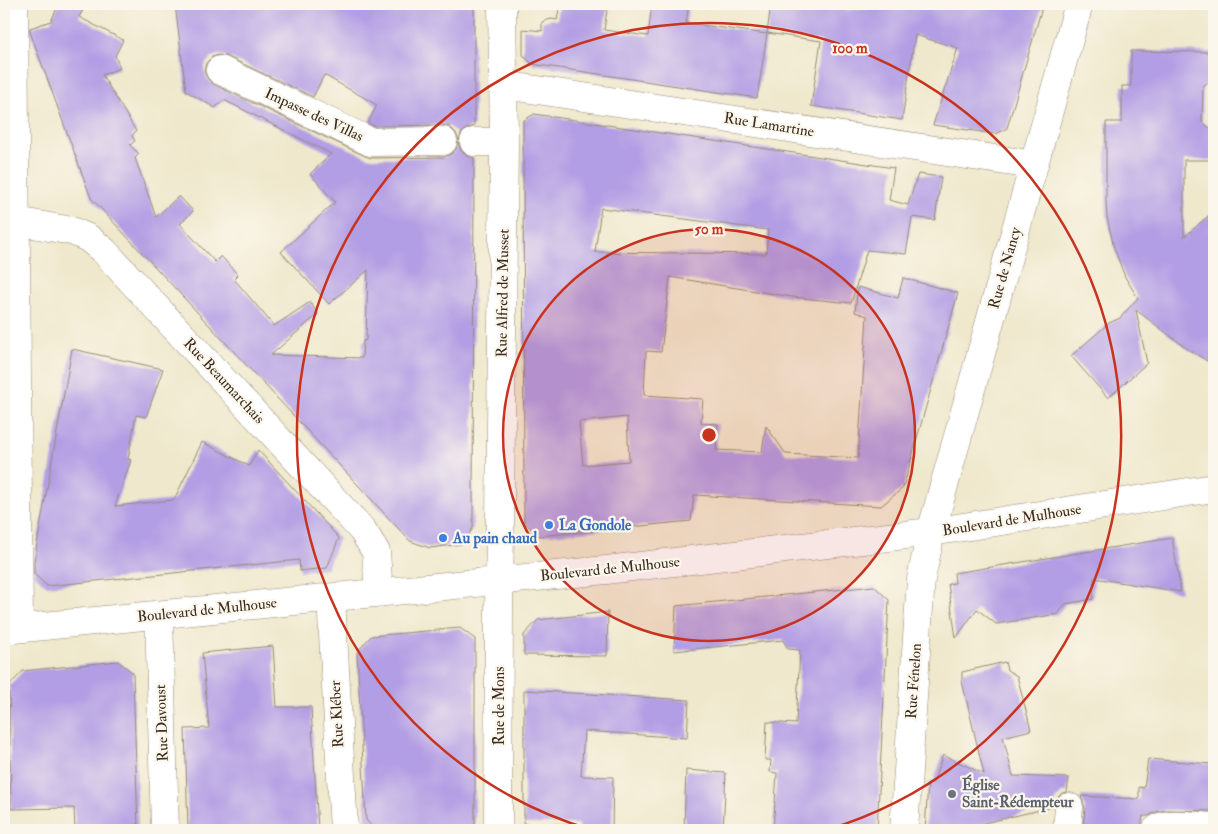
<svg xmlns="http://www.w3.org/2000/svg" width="1218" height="834" font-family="'IM FELL Double Pica',serif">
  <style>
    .building { fill: #b29ee4; fill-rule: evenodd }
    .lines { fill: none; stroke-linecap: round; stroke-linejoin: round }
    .minor-casing { stroke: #958975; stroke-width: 29 }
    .minor { stroke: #fff; stroke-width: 28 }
    .ring { fill: none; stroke: #c8321e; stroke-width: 2.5 }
    .shop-dot { fill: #3f7fe0; stroke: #fbf7ec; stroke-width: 2 }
    .worship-dot { fill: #6b7280; stroke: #fbf7ec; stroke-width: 2 }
    .labels { text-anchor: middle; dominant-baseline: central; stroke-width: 4.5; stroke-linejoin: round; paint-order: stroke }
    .street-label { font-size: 15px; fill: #3b2a1e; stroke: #fbf7ec }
    .shop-label { font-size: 15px; font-weight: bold; fill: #366cbe; stroke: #fbf7ec; text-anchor: start }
    .worship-label { font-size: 15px; font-weight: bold; fill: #5b616d; stroke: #fbf7ec; text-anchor: start }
    .centre { fill: #c8321e; stroke: #fbf7ec; stroke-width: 2.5 }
    .ring-label { font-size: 15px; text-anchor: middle; font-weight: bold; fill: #c8321e; stroke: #fbf7ec; stroke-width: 4.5; stroke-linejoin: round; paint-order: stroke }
  </style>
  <rect width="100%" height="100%" fill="#fbf7ec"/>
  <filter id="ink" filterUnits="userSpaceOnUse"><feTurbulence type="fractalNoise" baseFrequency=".02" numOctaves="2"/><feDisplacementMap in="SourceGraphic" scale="10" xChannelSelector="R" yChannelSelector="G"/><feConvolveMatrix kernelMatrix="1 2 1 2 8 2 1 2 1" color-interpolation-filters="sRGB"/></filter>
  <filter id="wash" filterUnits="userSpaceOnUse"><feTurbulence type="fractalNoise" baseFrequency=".0096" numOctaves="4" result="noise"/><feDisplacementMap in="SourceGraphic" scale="20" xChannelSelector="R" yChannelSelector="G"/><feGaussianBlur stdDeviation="1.12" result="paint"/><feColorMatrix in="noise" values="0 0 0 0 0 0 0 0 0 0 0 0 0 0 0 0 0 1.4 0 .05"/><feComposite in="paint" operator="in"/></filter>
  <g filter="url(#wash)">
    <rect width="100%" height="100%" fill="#efe8cc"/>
    <g id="blocks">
      <path class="building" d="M59,4H86L79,17L123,40L115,56L120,68L102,75L136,131L132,136L135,141L130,145L139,154L135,158L156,217L179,196L193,211L180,224L215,262L221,256L238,275L234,279L274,326L310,302L318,314L271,355L362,358L363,341L366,340L368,270L329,304L281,252L335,202L310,174L331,154L224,100L215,108L186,91L175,4H474V126L466,129L461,134L459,141L456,133L450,127L443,125L374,126L368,123L377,105L324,75L313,97L226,56L218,55L212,57L206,63L204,71L207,78L213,84L365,156L371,158L444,157L451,154L456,149L458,142L461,150L467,156L474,158L473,528L462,544L430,548L410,541L91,198L30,32V28L51,21Z
        M560,4H608L604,30L648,36L652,4H689L686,23L767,34L757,98L532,64L523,55V29L542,31V22L551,19L557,20Z
        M771,4H845L844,10L922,4H1043L1007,128L996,134L933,125L958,48L915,35L902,120L811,106L821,41L767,33Z
        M1131,51L1214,52V78L1203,86L1202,122L1214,131V160H1184V237L1214,211V365L1189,350L1136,310L1147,363L1108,398L1071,356L1109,323L1120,318L1138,298L1125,277L1114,248L1107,217L1106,202V122H1122V86H1131Z
        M534,114L894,168L889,200L908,205L918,174L941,177L935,220L912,217L906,254L867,250L851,303L792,297L670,277L661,352L646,351L644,395L703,399L701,423L718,424L716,450L762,452L766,426L786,454L858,458L867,316L855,312L858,287L898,298L903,278L958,293L903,488L881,506L694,495L691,521L539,536L524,522L523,121ZM601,208L768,230L766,254L595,252ZM627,417L629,461L583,465L579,422Z
        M72,349L163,369L146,417L136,415L128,459L131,460L115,506L174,500L202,442L249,466L258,450L339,538L327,568L300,571L299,560L47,586L34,574V561Z
        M1172,538L1181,592L1094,578L1093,599L1065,604L1058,614L996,624L977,609L956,638L948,584L955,583L954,573Z
        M874,586L889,600L877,830H773L777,773L770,772L771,760H765L767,722L796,724L800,650L788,649L783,640L674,651L676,606Z
        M608,612L607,656L524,655V635L538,620Z
        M460,628L475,639V830H375L366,820L357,652L371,636Z
        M273,646L277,707H311L318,830H188L185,729L209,728L202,653Z
        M118,661L133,673L138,830H75L74,808L11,809L9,686L23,671Z
        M1005,662L1007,670L1017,676L1031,730L1003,737L1013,776L1069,778L1067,792L1062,793L1057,798L1053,807L971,826L968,830H925L928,783H933L943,755L984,774L962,681V672Z
        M524,690L689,700L687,738L584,731L581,776L613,777L612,830H578V824H524Z
        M1148,759L1212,764L1208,796H1214V811L1165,810L1156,812L1148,816H1143L1141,830H1083L1085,808L1081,796L1139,799V787L1144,788Z
        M686,770L726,773L723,830H684Z"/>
    </g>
  </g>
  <g filter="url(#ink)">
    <use href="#blocks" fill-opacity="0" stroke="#958975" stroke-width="1"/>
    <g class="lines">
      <defs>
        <path id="minor" d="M14,4L19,628
          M220,70L371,142L443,141
          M504,85L1034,165
          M474,142H504
          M16,221L72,231L88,238L104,251L363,531L376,552L379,593
          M331,598L344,830
          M159,615L165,830
          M4,630L606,570L931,532L1214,488
          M498,830L499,614L504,142L502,4
          M904,830L921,579L931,532L1079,4
          M1067,830L1069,807
          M1156,830C1164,820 1201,827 1214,827"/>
      </defs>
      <use href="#minor" class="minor-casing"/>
      <use href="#minor" class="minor"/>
    </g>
  </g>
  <circle cx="709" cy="435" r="206" fill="#c8321e" fill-opacity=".12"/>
  <g class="ring">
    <circle cx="709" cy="435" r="206"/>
    <path d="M592 830A412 412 0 1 1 826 830"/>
  </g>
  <g class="shop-dot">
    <circle cx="549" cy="525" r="5"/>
    <circle cx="443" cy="538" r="5"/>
  </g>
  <circle class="worship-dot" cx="952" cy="794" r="5"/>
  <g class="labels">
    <g class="street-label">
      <text transform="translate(314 115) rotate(25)">Impasse des Villas</text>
      <text transform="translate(769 125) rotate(9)">Rue Lamartine</text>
      <text transform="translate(1005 268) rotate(-74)">Rue de Nancy</text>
      <text transform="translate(503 293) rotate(-89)">Rue Alfred de Musset</text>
      <text transform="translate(224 381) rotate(47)">Rue Beaumarchais</text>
      <text transform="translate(1012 520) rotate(-9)">Boulevard de Mulhouse</text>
      <text transform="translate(610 569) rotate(-6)">Boulevard de Mulhouse</text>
      <text transform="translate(207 610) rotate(-6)">Boulevard de Mulhouse</text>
      <text transform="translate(914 681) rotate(-86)">Rue Fénelon</text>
      <text transform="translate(499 706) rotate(-90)">Rue de Mons</text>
      <text transform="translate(337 714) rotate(-93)">Rue Kléber</text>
      <text transform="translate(162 723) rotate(-92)">Rue Davoust</text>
    </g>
    <g class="shop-label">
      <text x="559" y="525">La Gondole</text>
      <text x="453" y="538">Au pain chaud</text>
    </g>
    <g class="worship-label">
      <text x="962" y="785">Église<tspan x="962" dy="17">Saint-Rédempteur</tspan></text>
    </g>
  </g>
  <circle cx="709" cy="435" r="8" class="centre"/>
  <g class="ring-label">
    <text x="850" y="53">100 m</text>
    <text x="709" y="234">50 m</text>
  </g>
  <rect width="1218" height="834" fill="none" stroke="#fbf7ec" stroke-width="20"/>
</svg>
